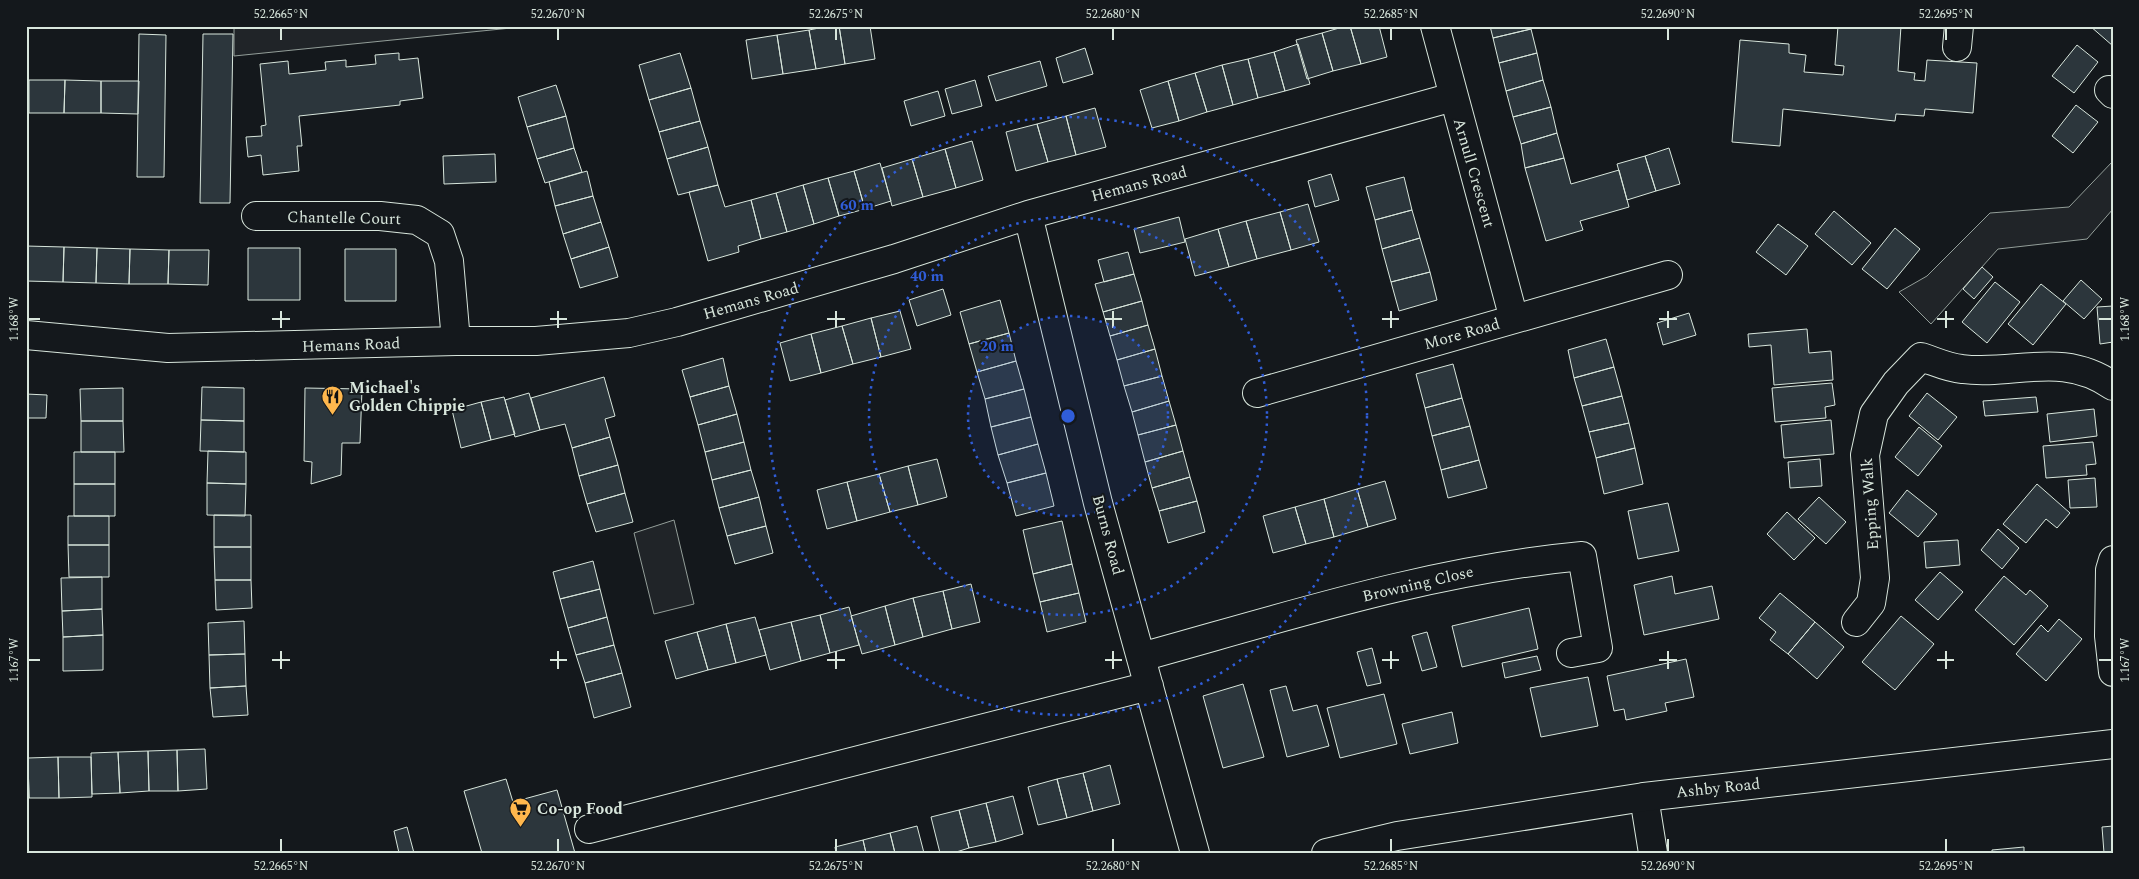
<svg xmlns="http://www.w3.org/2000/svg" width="2139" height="879" font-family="Spectral,serif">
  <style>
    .green { fill: #202428; stroke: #939e99 }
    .building { fill: #2c363c; stroke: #d8e6dc }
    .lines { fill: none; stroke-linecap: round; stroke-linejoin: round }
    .minor-casing { stroke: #d8e6dc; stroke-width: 30 }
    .tertiary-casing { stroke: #d8e6dc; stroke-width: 30 }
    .minor { stroke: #14181c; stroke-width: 28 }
    .tertiary { stroke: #14181c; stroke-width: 28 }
    .ticks { fill: none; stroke: #d8e6dc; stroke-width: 2 }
    .ring { fill: none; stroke: #305dd8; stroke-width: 2.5; stroke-dasharray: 2.5 5 }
    .labels { text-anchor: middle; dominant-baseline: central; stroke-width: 4; stroke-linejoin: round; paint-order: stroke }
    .street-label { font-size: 16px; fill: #d8e6dc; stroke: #14181c }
    .poi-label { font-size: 16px; font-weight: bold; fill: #d8e6dc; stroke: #14181c; text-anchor: start }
    .centre { fill: #305dd8; stroke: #14181c; stroke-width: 2.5 }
    .ring-label { font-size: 15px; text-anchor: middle; font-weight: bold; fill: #305dd8; stroke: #14181c; stroke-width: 4; stroke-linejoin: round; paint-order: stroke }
    .neatline { fill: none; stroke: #d8e6dc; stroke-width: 2 }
    .ticks-label { font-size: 12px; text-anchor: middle; fill: #d8e6dc }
  </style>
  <rect width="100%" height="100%" fill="#14181c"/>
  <path class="green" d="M234,26H531L234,56Z
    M2113,161V209L2087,239L1998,249L1931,324L1899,292L1927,276L1990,213L2069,207Z
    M674,520L694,604L654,614L634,533Z"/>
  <path class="building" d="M829,26H839L845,64L816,69L809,30Z
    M839,26H870L875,59L845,64Z
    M1346,26H1350L1361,64L1333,71L1322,33Z
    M1350,26H1379L1387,57L1361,64Z
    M1490,26H1530L1531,29L1493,38Z
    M1838,26H1901L1898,71L1915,73L1914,80L1925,81L1927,60L1977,63L1973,113L1925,109L1924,116L1896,114L1895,121L1783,109L1780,146L1732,142L1740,40L1789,44V53L1806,55L1804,72L1843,75L1844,66L1835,65Z
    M2090,26H2113V46Z
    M1531,29L1537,53L1499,63L1493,38Z
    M809,30L816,69L783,74L777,35Z
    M1322,33L1333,71L1307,79L1296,40Z
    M139,34L166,35L164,177H137Z
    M203,34H233L230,203H200Z
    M777,35L783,74L752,79L746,40Z
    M1298,44L1310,84L1285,91L1274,52Z
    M2077,45L2098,62L2074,93L2052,76Z
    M1085,48L1093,74L1063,83L1056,58Z
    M1274,52L1285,91L1258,98L1248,59Z
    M399,53V60L418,58L423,98L400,101V105L299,116L302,146H297L299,171L263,175L261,155L248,157L246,137L262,136L261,126L266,125L260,64L288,61L289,74L326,70L325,62L346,60V67L376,64L375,55Z
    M680,53L691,88L649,100L639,65Z
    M1537,53L1543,80L1506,91L1499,63Z
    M1248,59L1258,98L1233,105L1222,65Z
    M1040,61L1047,86L996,101L988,76Z
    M1222,65L1233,105L1207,112L1195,73Z
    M1195,73L1207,112L1179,121L1168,81Z
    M29,80H65L64,113H29Z
    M65,80L101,81V113H64Z
    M975,80L982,106L952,114L945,89Z
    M1543,80L1551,107L1513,117L1506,91Z
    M101,81H139L138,114L101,113Z
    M1168,81L1179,121L1152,128L1140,90Z
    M556,85L566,116L527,127L518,97Z
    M691,88L700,121L659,132L649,100Z
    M938,91L945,116L911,126L904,101Z
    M2076,105L2098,122L2073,153L2052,136Z
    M1551,107L1557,133L1521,144L1513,117Z
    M1095,108L1106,147L1076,155L1066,116Z
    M566,116L574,148L537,159L527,127Z
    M1066,116L1076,155L1048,162L1037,124Z
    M700,121L708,147L667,159L659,132Z
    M1037,124L1048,162L1016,171L1006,132Z
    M1557,133L1564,158L1525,168L1521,144Z
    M972,141L983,180L956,188L945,149Z
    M708,147L718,185L678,195L667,159Z
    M574,148L582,172L545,183L537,159Z
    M1669,148L1680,184L1656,191L1645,156Z
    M945,149L956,188L923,197L912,159Z
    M495,154L496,182L444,184L443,156Z
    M1645,156L1656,191L1627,200L1617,164Z
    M1564,158L1571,184L1619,170L1629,207L1580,221L1583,230L1546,241L1525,168Z
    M912,159L923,197L892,206L882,168Z
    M880,163L891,201L865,209L854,171Z
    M587,171L593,196L555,206L549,182Z
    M854,171L865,209L839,216L828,178Z
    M1331,174L1339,200L1315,207L1308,181Z
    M1404,177L1412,210L1375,220L1366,187Z
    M828,178L839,216L814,224L803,185Z
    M718,185L725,207L751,200L761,239L738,246L739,252L708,261L689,192Z
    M803,185L814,224L787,232L776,193Z
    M776,193L787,232L761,239L751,200Z
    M593,196L601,222L563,234L555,206Z
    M1308,204L1319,242L1291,250L1280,212Z
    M1412,210L1420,238L1382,249L1375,220Z
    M1834,211L1871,243L1852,265L1815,234Z
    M1280,212L1291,250L1257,259L1246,221Z
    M1179,217L1185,242L1140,253L1134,229Z
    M1246,221L1257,259L1229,267L1218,229Z
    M601,222L609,247L571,259L563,234Z
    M1778,224L1808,246L1786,275L1756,252Z
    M1895,228L1920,249L1887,289L1862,269Z
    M1218,229L1229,267L1195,276L1185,239Z
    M1420,238L1430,272L1391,282L1382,249Z
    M26,246L64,247L63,282L26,281Z
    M64,247L97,248L96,283L63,282Z
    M609,247L618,277L580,288L571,259Z
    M97,248L130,249L129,284L96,283Z
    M248,248H300V300H248Z
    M130,249L169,250L168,284H129Z
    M345,249H396V301H345Z
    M169,250H209L208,285L168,284Z
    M1128,252L1134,274L1104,282L1098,260Z
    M1982,267L1993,277L1974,299L1963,289Z
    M1430,272L1437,300L1399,311L1391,282Z
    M1134,274L1142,301L1103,312L1095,284Z
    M2081,280L2102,299L2084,319L2063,301Z
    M1995,282L2020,302L1987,343L1962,322Z
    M2041,284L2066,304L2033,345L2008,324Z
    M943,289L951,315L917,326L909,300Z
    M1000,300L1009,333L969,344L960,312Z
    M1142,301L1148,325L1110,336L1103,312Z
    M2113,306V342L2100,344L2097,307Z
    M900,311L911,349L881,357L871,318Z
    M1689,313L1696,335L1663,345L1657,323Z
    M871,318L881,357L853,364L842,326Z
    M1148,325L1155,349L1117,360L1110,336Z
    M842,326L853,364L821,373L811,334Z
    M1807,329L1809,353L1831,351L1833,380L1774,385L1771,345L1749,347L1748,334Z
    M1009,333L1016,361L977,372L969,344Z
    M811,334L821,373L790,381L780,343Z
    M1606,339L1614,367L1574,378L1568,350Z
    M1155,349L1162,376L1124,386L1117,360Z
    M723,358L729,386L690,397L682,370Z
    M1016,361L1024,389L985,399L977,372Z
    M1453,364L1462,398L1425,408L1416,374Z
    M1614,367L1622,396L1582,406L1574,378Z
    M1162,376L1169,401L1132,412L1124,386Z
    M604,377L615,416L605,419L610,437L572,448L565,424L540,430L531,398Z
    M1832,383L1835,405L1825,407L1826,418L1775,422L1772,388Z
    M729,386L737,414L698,425L690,397Z
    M202,387L244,388V421L201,420Z
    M123,388V421H81L80,389Z
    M305,388L362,389L360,443H342L341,475L311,484L312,462L304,461Z
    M1024,389L1031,417L991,427L985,399Z
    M529,393L540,430L515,437L505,400Z
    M1927,393L1957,417L1938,440L1909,416Z
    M26,394L47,395L46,418H26Z
    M1622,396L1629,423L1589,432L1582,406Z
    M504,397L515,434L491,440L481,402Z
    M2036,397L2038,412L1985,416L1983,401Z
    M1462,398L1470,426L1432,436L1425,408Z
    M1169,401L1176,425L1138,435L1132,412Z
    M481,402L491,440L461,448L452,410Z
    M2094,409L2097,436L2050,442L2047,414Z
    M737,414L744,442L705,452L698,425Z
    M1031,417L1038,444L998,455L991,427Z
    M201,420L244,421V452L200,451Z
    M1831,420L1834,454L1784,458L1781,425Z
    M81,421H123L124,452H81Z
    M1629,423L1635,448L1596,458L1589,432Z
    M1176,425L1183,451L1145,462L1138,435Z
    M1470,426L1479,460L1441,470L1432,436Z
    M1919,427L1942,446L1918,476L1895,457Z
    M610,437L618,465L579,476L572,448Z
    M744,442L751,470L712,480L705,452Z
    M2093,442L2096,464L2086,465L2087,475L2046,478L2043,446Z
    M1038,444L1046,473L1007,483L998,455Z
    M1635,448L1643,484L1604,494L1596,458Z
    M208,451L246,452V484L207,483Z
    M1183,451L1190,477L1152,488L1145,462Z
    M74,452H115V484H74Z
    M937,459L947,497L918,505L908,466Z
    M1820,459L1822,486L1790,488L1788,462Z
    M1479,460L1487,488L1448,498L1441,470Z
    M618,465L625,493L587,504L579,476Z
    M908,466L918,505L890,512L879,474Z
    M751,470L759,497L719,508L712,480Z
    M1046,473L1054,506L1016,516L1007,483Z
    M879,474L890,512L857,521L847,482Z
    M1190,477L1197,501L1159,511L1152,488Z
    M2095,478L2097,507L2070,508L2068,480Z
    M1385,481L1396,519L1368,527L1357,489Z
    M847,482L857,521L827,529L817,490Z
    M207,483L246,484L245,516L207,515Z
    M74,484H115V516H74Z
    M2037,484L2070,513L2057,528L2046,519L2026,543L2003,524Z
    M1357,489L1368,527L1334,537L1324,499Z
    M1907,490L1937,514L1918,537L1889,513Z
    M625,493L633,522L596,532L587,504Z
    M759,497L766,526L727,536L719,508Z
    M1819,497L1846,522L1826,544L1798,519Z
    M1324,499L1334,537L1306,544L1295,507Z
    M1197,501L1205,532L1168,543L1159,511Z
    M1668,503L1679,551L1638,559L1628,511Z
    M1295,507L1306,544L1273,553L1263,516Z
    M1787,512L1815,538L1794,560L1767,534Z
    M214,515H251V547H214Z
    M68,516H109V545H68Z
    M1062,521L1072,564L1033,574L1023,530Z
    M766,526L773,553L735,564L727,536Z
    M1998,529L2019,548L2002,569L1981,550Z
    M1958,540L1960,565L1926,568L1924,542Z
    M68,545H109V577H69Z
    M214,547H251V580H215Z
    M593,561L600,589L560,599L553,572Z
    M1072,564L1079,593L1040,602L1033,574Z
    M1940,572L1963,592L1938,620L1915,600Z
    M1672,576L1675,594L1712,586L1719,619L1644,635L1634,585Z
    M2004,576L2026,595L2030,590L2048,606L2014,645L1975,610Z
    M102,577V609L62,611L61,578Z
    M215,580H251L252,608L216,610Z
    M971,584L980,622L952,629L943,591Z
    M600,589L607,617L568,628L560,599Z
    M943,591L952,629L923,637L913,598Z
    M1079,593L1086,622L1047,632L1040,602Z
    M1780,593L1815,622L1788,654L1770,640L1776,632L1759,618Z
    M913,598L923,637L895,645L885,606Z
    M885,606L895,645L862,654L851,616Z
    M849,607L859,645L830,653L820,615Z
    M1529,608L1538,649L1462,667L1452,626Z
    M102,609L103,635L63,637L62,611Z
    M820,615L830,653L801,661L791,622Z
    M1901,616L1934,644L1895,690L1862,662Z
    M607,617L614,645L576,655L568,628Z
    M755,617L766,655L736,663L726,624Z
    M2059,619L2082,639L2046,681L2016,654L2041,625L2048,632Z
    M244,621L245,654L209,655L208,623Z
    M791,622L801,661L770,670L759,630Z
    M1815,622L1844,647L1817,679L1788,654Z
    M726,624L736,663L708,670L697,632Z
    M697,632L708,670L676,679L665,641Z
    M1427,632L1437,667L1422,671L1412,636Z
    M103,635V670L63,671V637Z
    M614,645L622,673L585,683L576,655Z
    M1372,648L1381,683L1367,686L1357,652Z
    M245,654L246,686L210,688L209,655Z
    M1537,656L1541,670L1505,678L1502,663Z
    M1686,659L1694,697L1665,703L1667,711L1626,720L1624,709L1614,711L1607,676Z
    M622,673L631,707L594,718L585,683Z
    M1588,677L1598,726L1541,737L1530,688Z
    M1243,684L1264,757L1223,768L1203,696Z
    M246,686L248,715L213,717L210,688Z
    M1286,686L1293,711L1317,705L1329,746L1287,757L1270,690Z
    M1384,694L1397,744L1340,758L1327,708Z
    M1452,712L1458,743L1410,754L1402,724Z
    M205,749L207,789L178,791L177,750Z
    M177,750L178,791H149L148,751Z
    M148,751L149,791L120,793L118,752Z
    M118,752L120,793L92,794L91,753Z
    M58,757L59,798H29L28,758Z
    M58,757H91L92,797L59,798Z
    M26,758H28L29,798H26Z
    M1110,765L1120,804L1093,811L1083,773Z
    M1083,773L1093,811L1067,818L1057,779Z
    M506,779L513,802L557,790L575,853H482L464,791Z
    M1057,779L1067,818L1038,825L1028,787Z
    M1013,796L1023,834L996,842L986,803Z
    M986,803L996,842L969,848L959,810Z
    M959,810L969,848L953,853H940L931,817Z
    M917,826L924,853H895L890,833Z
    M2113,826V853H2104L2102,827Z
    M407,827L414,853H399L394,831Z
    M890,833L895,853H866L863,840Z
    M863,840L866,853H836L835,847Z
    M2024,847V853H1992V850Z"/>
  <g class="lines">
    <defs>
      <path id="minor" d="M1435,26L1514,319
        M1957,47L1959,26
        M2109,90L2113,94
        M1028,215L1098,503L1195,853
        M256,216H380L417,220L440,234L449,261L456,341
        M26,335L168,348L456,341H536L629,333L677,322L894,259L1028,215L1453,97
        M1257,393L1668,275
        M2113,560L2110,570L2109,636L2113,672
        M1856,622L1871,603L1875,578L1865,455L1874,414L1896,383L1921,357C1934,361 1948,368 1962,369C2014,376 2062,350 2113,386
        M1141,657C1286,617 1431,570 1582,556L1598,648L1571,653
        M1644,797L1653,853
        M589,829L1149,686"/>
      <path id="tertiary" d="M1326,853L1397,836L1644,797L2113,744"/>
    </defs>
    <use href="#minor" class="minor-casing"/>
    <use href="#tertiary" class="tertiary-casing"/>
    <use href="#minor" class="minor"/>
    <use href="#tertiary" class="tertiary"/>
  </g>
  <path class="ticks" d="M281,28V40M558,28V40M836,28V40M1113,28V40M1391,28V40M1668,28V40M1946,28V40M281,311V328M558,311V328M836,311V328M1113,311V328M1391,311V328M1668,311V328M1946,311V328M28,319H40M272,319H290M550,319H567M827,319H845M1105,319H1122M1382,319H1399M1659,319H1677M1937,319H1954M2099,319H2112M281,651V669M558,651V669M836,651V669M1113,651V669M1391,651V669M1668,651V669M1946,651V669M28,660H40M272,660H290M550,660H567M827,660H845M1105,660H1122M1382,660H1399M1659,660H1677M1937,660H1954M2099,660H2112M281,839V852M558,839V852M836,839V852M1113,839V852M1391,839V852M1668,839V852M1946,839V852"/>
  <circle cx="1068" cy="416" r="100" fill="#305dd8" fill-opacity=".12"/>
  <g class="ring">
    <circle cx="1068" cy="416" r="100"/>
    <circle cx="1068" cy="416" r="199"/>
    <circle cx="1068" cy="416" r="299"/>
  </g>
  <defs>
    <symbol id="restaurant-pin" viewBox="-11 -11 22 30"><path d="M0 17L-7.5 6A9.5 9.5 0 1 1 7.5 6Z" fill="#ffb74d" stroke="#14181c"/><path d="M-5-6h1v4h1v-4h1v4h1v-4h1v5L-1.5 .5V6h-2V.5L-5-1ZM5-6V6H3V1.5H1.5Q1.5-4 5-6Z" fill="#111"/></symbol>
    <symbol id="supermarket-pin" viewBox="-11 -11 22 30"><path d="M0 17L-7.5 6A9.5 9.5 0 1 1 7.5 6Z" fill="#ffb74d" stroke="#14181c"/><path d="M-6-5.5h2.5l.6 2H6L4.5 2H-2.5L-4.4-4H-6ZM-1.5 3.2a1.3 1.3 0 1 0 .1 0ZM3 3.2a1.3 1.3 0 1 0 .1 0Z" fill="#111"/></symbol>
  </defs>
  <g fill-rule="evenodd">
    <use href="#restaurant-pin" x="320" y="384" width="25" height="34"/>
    <use href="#supermarket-pin" x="508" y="796" width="25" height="34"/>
  </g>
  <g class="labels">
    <g class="street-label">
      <text transform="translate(1474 173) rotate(74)">Arnull Crescent</text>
      <text transform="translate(1139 184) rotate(-15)">Hemans Road</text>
      <text transform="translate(344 218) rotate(1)">Chantelle Court</text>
      <text transform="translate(751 301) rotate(-16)">Hemans Road</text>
      <text transform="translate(1462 334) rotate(-16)">More Road</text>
      <text transform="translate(351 345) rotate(-2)">Hemans Road</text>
      <text transform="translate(1870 504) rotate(-94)">Epping Walk</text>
      <text transform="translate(1108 535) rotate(75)">Burns Road</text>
      <text transform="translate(1418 584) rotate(-13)">Browning Close</text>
      <text transform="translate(1718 788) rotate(-6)">Ashby Road</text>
    </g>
    <g class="poi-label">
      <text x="349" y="388">Michael's<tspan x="349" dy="18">Golden Chippie</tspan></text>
      <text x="537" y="809">Co-op Food</text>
    </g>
  </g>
  <circle cx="1068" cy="416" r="8" class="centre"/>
  <g class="ring-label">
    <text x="857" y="210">60 m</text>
    <text x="927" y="281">40 m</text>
    <text x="997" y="351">20 m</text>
  </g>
  <rect width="2139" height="879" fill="none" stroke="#14181c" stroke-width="55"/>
  <rect x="28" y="28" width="2084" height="824" class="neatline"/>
  <g class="ticks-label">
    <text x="281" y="18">52.2665°N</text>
    <text x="558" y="18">52.2670°N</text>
    <text x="836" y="18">52.2675°N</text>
    <text x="1113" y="18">52.2680°N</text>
    <text x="1391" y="18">52.2685°N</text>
    <text x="1668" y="18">52.2690°N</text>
    <text x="1946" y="18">52.2695°N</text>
    <text transform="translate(2125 319) rotate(-90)" y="4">1.168°W</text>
    <text transform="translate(14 319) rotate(-90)" y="4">1.168°W</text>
    <text transform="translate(14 660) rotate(-90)" y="4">1.167°W</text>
    <text transform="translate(2125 660) rotate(-90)" y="4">1.167°W</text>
    <text x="281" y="870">52.2665°N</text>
    <text x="558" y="870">52.2670°N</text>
    <text x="836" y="870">52.2675°N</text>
    <text x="1113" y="870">52.2680°N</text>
    <text x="1391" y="870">52.2685°N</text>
    <text x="1668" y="870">52.2690°N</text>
    <text x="1946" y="870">52.2695°N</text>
  </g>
</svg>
